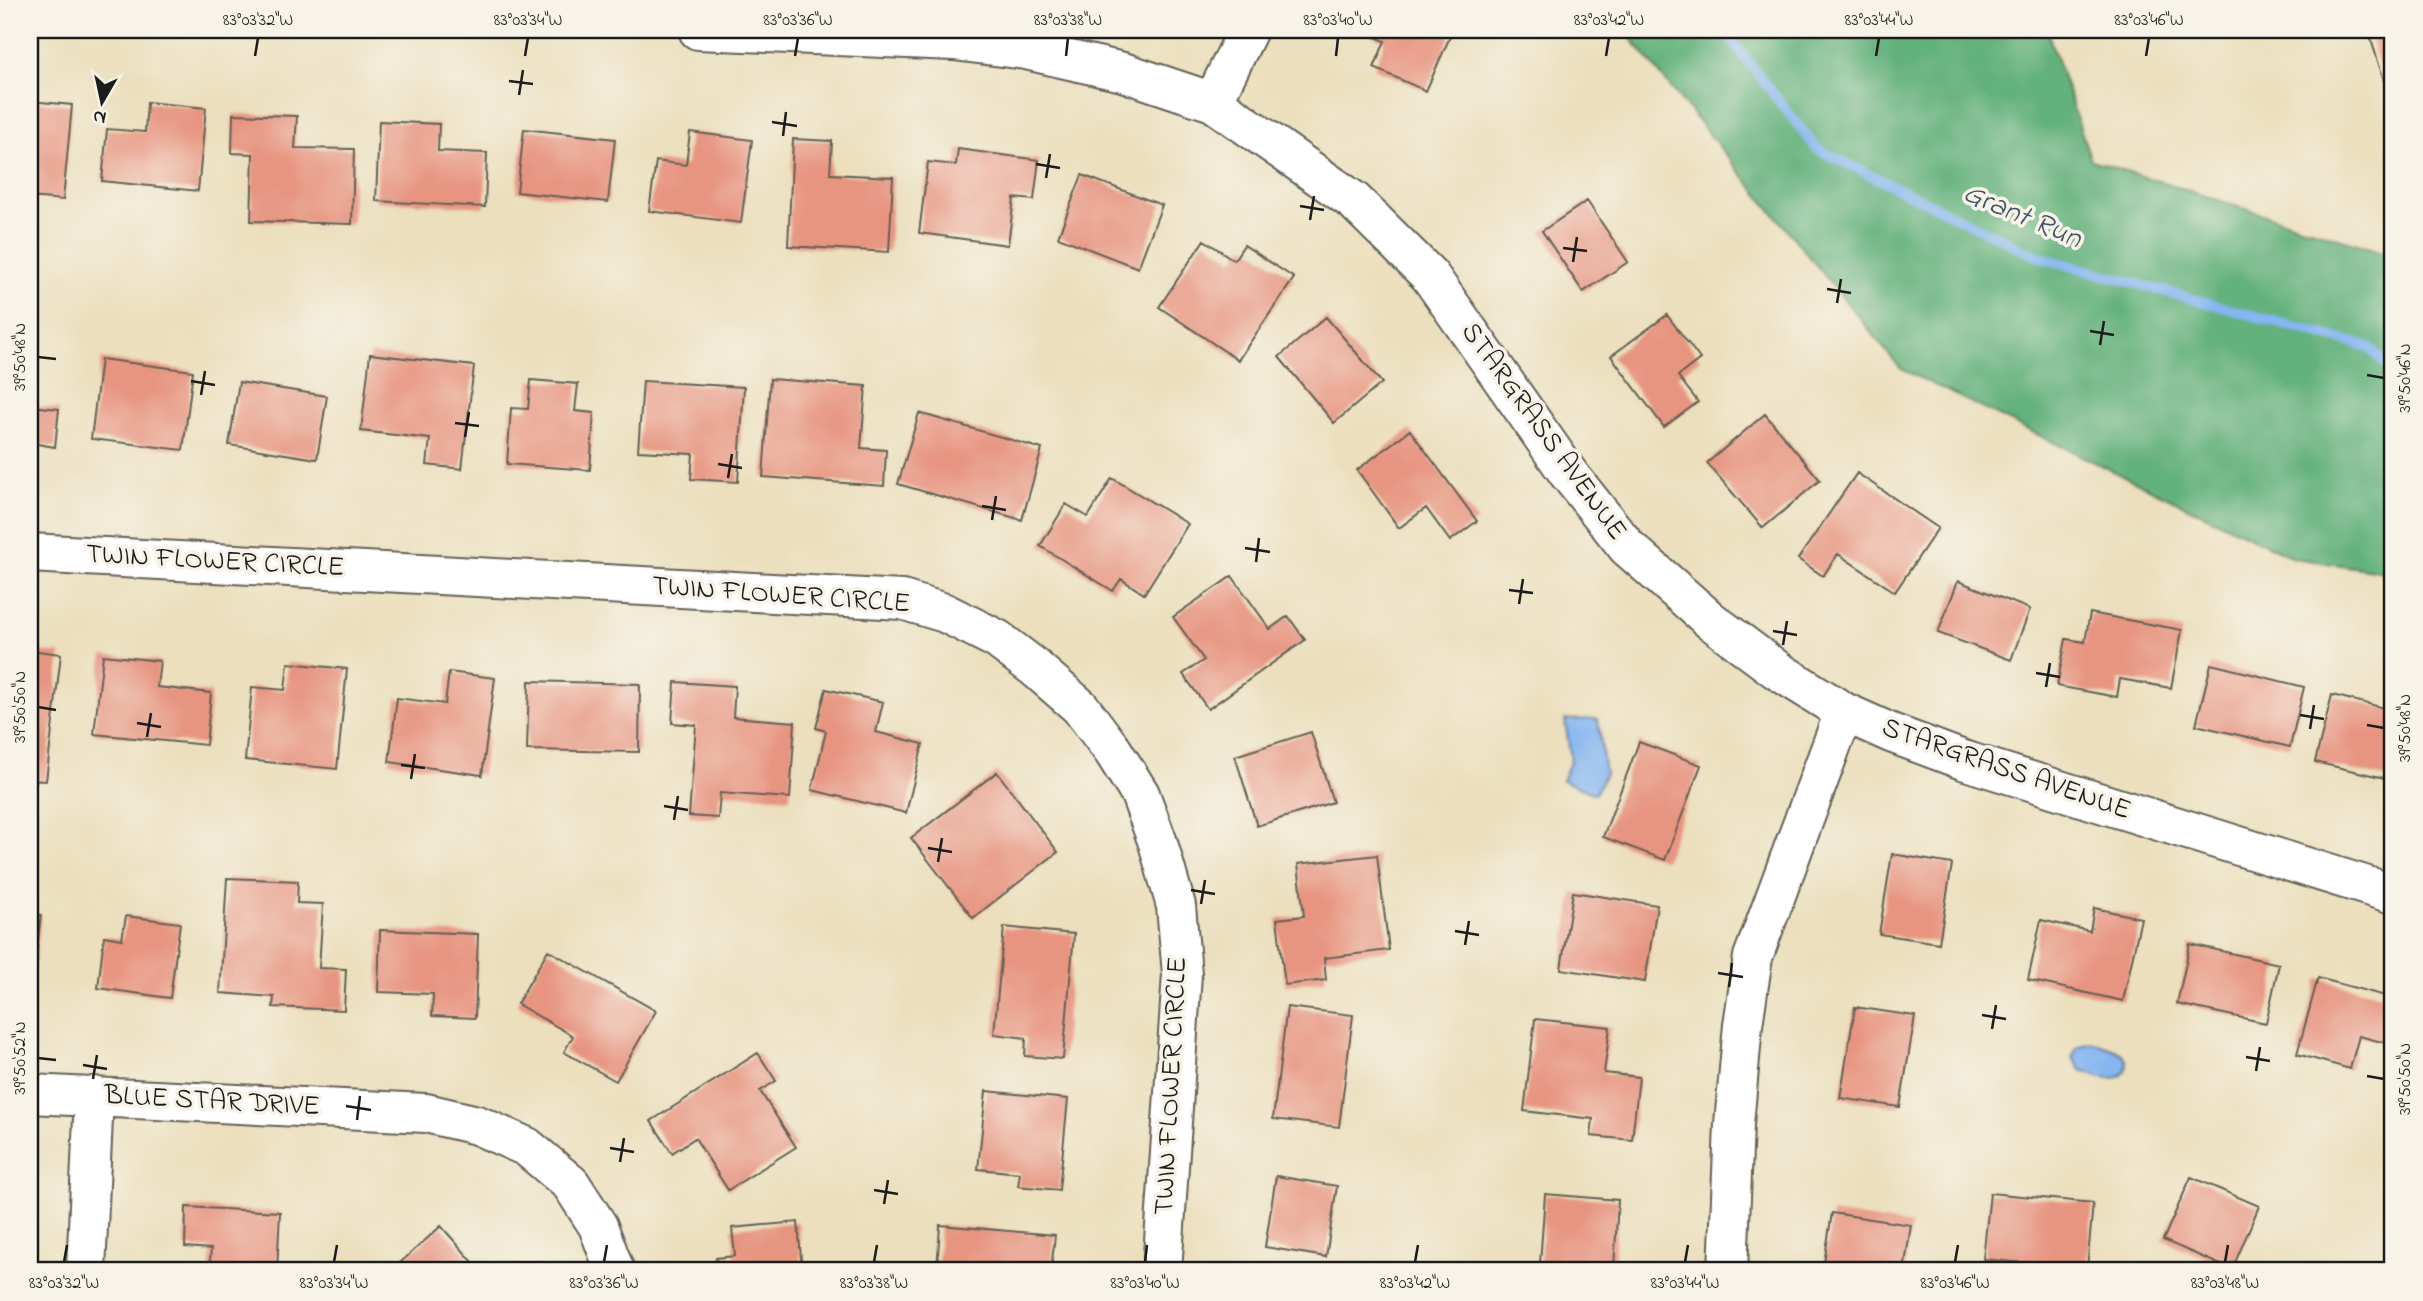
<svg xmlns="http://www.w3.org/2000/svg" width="2423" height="1301" font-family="'Indie Flower',sans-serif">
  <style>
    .forest { fill: #63b17b; stroke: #40664c; stroke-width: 2 }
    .water { fill: #86b6f1; stroke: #516986; stroke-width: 2 }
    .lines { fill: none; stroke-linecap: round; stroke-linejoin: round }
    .stream { stroke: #86b6f1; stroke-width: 10 }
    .building { fill: #e79581 }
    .street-casing { stroke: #646054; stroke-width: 42 }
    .street { stroke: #fff; stroke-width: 38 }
    .ticks { fill: none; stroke: #1c1c1c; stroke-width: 2.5 }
    .labels { text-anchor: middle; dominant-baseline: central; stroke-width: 7; stroke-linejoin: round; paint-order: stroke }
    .street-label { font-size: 28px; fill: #1c1c1c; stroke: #f7f3e8 }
    .water-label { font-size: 30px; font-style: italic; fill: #415267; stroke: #f7f3e8 }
    .neatline { fill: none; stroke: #1c1c1c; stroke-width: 2.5 }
    .ticks-label { font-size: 18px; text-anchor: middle; fill: #1c1c1c }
  </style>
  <rect width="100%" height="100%" fill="#f7f3e8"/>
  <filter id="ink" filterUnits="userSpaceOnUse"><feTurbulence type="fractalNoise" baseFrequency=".0143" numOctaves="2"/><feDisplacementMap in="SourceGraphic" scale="14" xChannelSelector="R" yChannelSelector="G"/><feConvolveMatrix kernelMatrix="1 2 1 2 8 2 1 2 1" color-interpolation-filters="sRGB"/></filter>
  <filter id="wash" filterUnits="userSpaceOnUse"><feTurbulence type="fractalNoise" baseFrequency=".00686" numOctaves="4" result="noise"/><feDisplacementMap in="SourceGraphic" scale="28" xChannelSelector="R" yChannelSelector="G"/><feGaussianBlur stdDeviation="1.57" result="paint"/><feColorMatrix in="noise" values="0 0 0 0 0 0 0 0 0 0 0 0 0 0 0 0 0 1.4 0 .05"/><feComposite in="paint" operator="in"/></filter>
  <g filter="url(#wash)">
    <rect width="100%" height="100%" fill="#ebdfbd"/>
    <path class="forest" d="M1624,30H2051L2049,36L2091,160L2393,255V573L2294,558L1901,369Z"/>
    <path class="water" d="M1598,719L1605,774L1595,794L1562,780L1571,760L1565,720Z
      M2090,1042C2103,1046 2132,1050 2126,1069C2124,1075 2119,1078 2113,1078C2103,1079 2091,1073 2081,1070L2073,1057L2076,1048Z"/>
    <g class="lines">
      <path class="stream" d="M1727,30V35L1817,149L2039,257L2369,347L2393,372"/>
    </g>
    <g id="blocks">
      <path class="building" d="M1367,30H1453L1426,91L1374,68L1385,41L1366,33Z
        M2368,30H2393V88L2387,90Z
        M30,101L72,105L63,200L30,197Z
        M147,102L206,108L198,191L102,181L107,129L145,132Z
        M233,114L297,116L295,148L354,149L352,224L251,221L253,154L232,153Z
        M379,121L439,124L438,151L487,153L485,207L376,201Z
        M524,129L615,139L608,202L517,192Z
        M690,132L752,140L741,223L649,211L656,161L686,165Z
        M793,139L832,141L830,174L893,177L889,252L788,246Z
        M958,149L1039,160L1034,200L1014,198L1008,245L919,233L928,162L956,165Z
        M1082,175L1162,205L1138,268L1058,237Z
        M1587,201L1628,262L1583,292L1542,231Z
        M1204,240L1234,260L1244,245L1294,278L1238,360L1159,307Z
        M1667,315L1700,359L1678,376L1698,402L1664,427L1611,356Z
        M1326,317L1382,383L1334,423L1279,357Z
        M370,354L474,366L462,469L427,465L430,439L361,431Z
        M101,359L193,371L183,450L91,439Z
        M770,379L866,386L861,448L886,450L884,486L763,477Z
        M531,380L578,384L575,411L594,413L590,470L507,464L511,408L528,409Z
        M643,381L744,387L738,482L691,479L693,454L638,451Z
        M239,382L327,396L317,459L229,445Z
        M30,406L59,409L55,447L30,443Z
        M919,413L1042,449L1022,520L898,484Z
        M1765,414L1820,480L1763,528L1707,463Z
        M1410,430L1477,521L1450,541L1426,508L1399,528L1357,470Z
        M1857,473L1938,528L1895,592L1838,554L1823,576L1798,559Z
        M1112,478L1188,524L1144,594L1121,579L1113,591L1040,546L1066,504L1088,517Z
        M1232,576L1270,629L1288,616L1305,640L1208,709L1183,674L1204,660L1173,617Z
        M1958,581L2030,609L2011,660L1938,633Z
        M2090,613L2182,630L2171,688L2120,679L2117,697L2057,686L2066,639L2085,642Z
        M30,650L61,654L46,781L30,780Z
        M103,655L160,661L157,687L211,693L206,745L94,734Z
        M288,663L347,669L337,769L245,760L252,687L285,690Z
        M2211,664L2304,687L2290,747L2196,725Z
        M449,672L495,678L482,775L389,762L397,698L445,704Z
        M529,681L640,684L639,752L527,750Z
        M675,682L735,686L733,717L795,722L790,798L720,793L718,818L689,816L696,725L672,723Z
        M826,689L883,702L876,732L923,744L906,813L812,790L826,731L816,728Z
        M2332,695L2393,710V780L2315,762Z
        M1311,732L1333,802L1257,826L1235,756Z
        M1639,742L1701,765L1665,860L1603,837Z
        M997,772L1058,852L973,918L911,838Z
        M1892,854L1952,864L1939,943L1879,934Z
        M1377,855L1389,950L1324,958L1326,980L1285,985L1277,919L1304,916L1298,864Z
        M227,878L298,881L297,903L323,904L319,968L346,969L344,1010L273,1007L274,997L220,993Z
        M1573,892L1657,905L1645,982L1561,969Z
        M2094,908L2141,918L2123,1001L2028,980L2041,920L2090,931Z
        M30,914L41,915L31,997H30Z
        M126,916L180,923L170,998L98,988L104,936L122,939Z
        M1004,927L1074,934L1063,1059L1025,1056L1026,1038L994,1034Z
        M380,930L478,934L475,1018L432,1016L433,994L378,992Z
        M2190,944L2279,964L2266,1023L2177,1004Z
        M548,950L656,1011L616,1081L564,1052L573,1036L517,1004Z
        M2318,978L2393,998V1045L2359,1036L2350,1069L2297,1054Z
        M1287,1007L1353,1015L1339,1127L1273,1119Z
        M1855,1007L1915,1016L1900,1107L1840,1098Z
        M1535,1019L1610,1027L1604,1073L1639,1077L1632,1140L1591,1136L1593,1119L1524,1111Z
        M758,1053L776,1081L760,1091L796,1147L728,1190L695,1138L672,1153L651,1121Z
        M986,1091L1068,1099L1059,1190L1018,1186L1020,1173L978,1169Z
        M1276,1176L1337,1186L1326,1257L1265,1247Z
        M2191,1177L2259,1206L2232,1270L2163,1240Z
        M1990,1193L2093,1203L2087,1269L1983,1259Z
        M1545,1194L1618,1200L1614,1269L1540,1264Z
        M186,1207L280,1212L277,1271H209L211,1249L185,1247Z
        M1832,1213L1911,1225L1904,1271H1841L1823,1269Z
        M798,1222L802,1271H717L716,1258L735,1256L732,1228Z
        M940,1225L1055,1235L1051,1271H937Z
        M441,1226L481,1271H391Z"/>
    </g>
  </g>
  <g filter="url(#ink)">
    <use href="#blocks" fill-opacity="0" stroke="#646054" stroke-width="2"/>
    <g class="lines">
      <defs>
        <path id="street" d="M698,30L954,41L1026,50L1123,72L1213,102L1354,201L1430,276L1568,473L1627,547L1710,620L1777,670L1844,712L1891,733L1963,760L2393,894
          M1213,102L1248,30
          M30,553L902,600L945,613L997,639L1034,667L1080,707L1113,751L1140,794L1158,843L1176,906L1182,974L1162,1271
          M30,1094L426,1113L477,1125L527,1147L571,1184L598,1226L615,1271
          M86,1271L94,1096
          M1728,1271L1734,1124L1743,1025L1753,957L1844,712"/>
      </defs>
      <use href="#street" class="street-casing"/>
      <use href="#street" class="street"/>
    </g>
  </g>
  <path class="ticks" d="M255,56L258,38M525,56L528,38M795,56L798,38M1066,56L1068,38M1336,56L1338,38M1606,56L1609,38M1876,56L1879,38M2146,56L2149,38M509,81L533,84M519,95L523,70M772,122L797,126M783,136L786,112M1036,164L1060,168M1046,178L1050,154M1300,206L1324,210M1310,220L1314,196M1563,248L1587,251M1573,262L1577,237M1827,289L1851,293M1837,303L1841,279M2090,331L2114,335M2100,345L2104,321M38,357L56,359M2367,375L2384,378M191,381L215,385M201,395L205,371M455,423L479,426M465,437L469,412M718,464L742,468M728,478L732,454M982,506L1006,510M992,520L996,496M1245,548L1270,552M1256,562L1259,538M1509,590L1533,593M1519,604L1523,579M1773,631L1797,635M1783,645L1787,621M2036,673L2060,677M2046,687L2050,663M38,707L56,710M2300,715L2324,719M137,723L161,727M2367,725L2384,728M2310,729L2314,705M147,737L151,713M401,765L425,768M411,779L415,754M664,806L688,810M674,820L678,796M928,848L952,852M938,862L942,838M1191,890L1215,894M1201,904L1205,880M1455,931L1479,935M1465,945L1469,921M1718,973L1743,977M1729,987L1732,963M1982,1015L2006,1019M1992,1029L1996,1005M2246,1057L2270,1061M38,1058L56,1060M83,1065L107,1069M2256,1071L2260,1047M2367,1076L2384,1079M93,1079L97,1055M346,1106L371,1110M357,1120L360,1096M610,1148L634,1152M620,1162L624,1138M874,1190L898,1194M884,1204L888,1180M64,1262L67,1245M334,1262L337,1245M604,1262L607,1245M874,1262L877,1245M1145,1262L1147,1245M1415,1262L1418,1245M1685,1262L1688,1245M1955,1262L1958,1245M2225,1262L2228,1245"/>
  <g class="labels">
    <g class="street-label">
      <text transform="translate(1543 432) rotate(54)">STARGRASS AVENUE</text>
      <text transform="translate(215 562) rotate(3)">TWIN FLOWER CIRCLE</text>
      <text transform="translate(781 596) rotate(4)">TWIN FLOWER CIRCLE</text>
      <text transform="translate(2006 770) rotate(19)">STARGRASS AVENUE</text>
      <text transform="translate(1172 1086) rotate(-87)">TWIN FLOWER CIRCLE</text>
      <text transform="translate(212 1102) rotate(3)">BLUE STAR DRIVE</text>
    </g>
    <g class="water-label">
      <text transform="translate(2022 217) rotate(23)">Grant Run</text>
    </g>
  </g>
  <rect width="2423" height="1301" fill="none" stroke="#f7f3e8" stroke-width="77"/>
  <g transform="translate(102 102) rotate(189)" stroke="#f7f3e8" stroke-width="5" paint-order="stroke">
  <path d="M0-5L12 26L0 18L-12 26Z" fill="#1c1c1c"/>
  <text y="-10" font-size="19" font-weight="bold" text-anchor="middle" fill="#1c1c1c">N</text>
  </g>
  <rect x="38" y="38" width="2346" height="1224" class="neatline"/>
  <g class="ticks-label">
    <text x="258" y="25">83°03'32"W</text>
    <text x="528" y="25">83°03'34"W</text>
    <text x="798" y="25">83°03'36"W</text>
    <text x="1068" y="25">83°03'38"W</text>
    <text x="1338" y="25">83°03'40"W</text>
    <text x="1609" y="25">83°03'42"W</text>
    <text x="1879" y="25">83°03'44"W</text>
    <text x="2149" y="25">83°03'46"W</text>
    <text transform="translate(19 357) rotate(-90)" y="6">39°50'48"N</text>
    <text transform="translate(2404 378) rotate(-90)" y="6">39°50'46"N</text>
    <text transform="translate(19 707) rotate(-90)" y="6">39°50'50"N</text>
    <text transform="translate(2404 728) rotate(-90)" y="6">39°50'48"N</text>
    <text transform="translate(19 1058) rotate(-90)" y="6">39°50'52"N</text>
    <text transform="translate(2404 1079) rotate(-90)" y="6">39°50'50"N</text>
    <text x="64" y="1288">83°03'32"W</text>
    <text x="334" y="1288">83°03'34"W</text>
    <text x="604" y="1288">83°03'36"W</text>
    <text x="874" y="1288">83°03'38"W</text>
    <text x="1145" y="1288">83°03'40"W</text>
    <text x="1415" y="1288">83°03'42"W</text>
    <text x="1685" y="1288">83°03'44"W</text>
    <text x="1955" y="1288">83°03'46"W</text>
    <text x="2225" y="1288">83°03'48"W</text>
  </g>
</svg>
